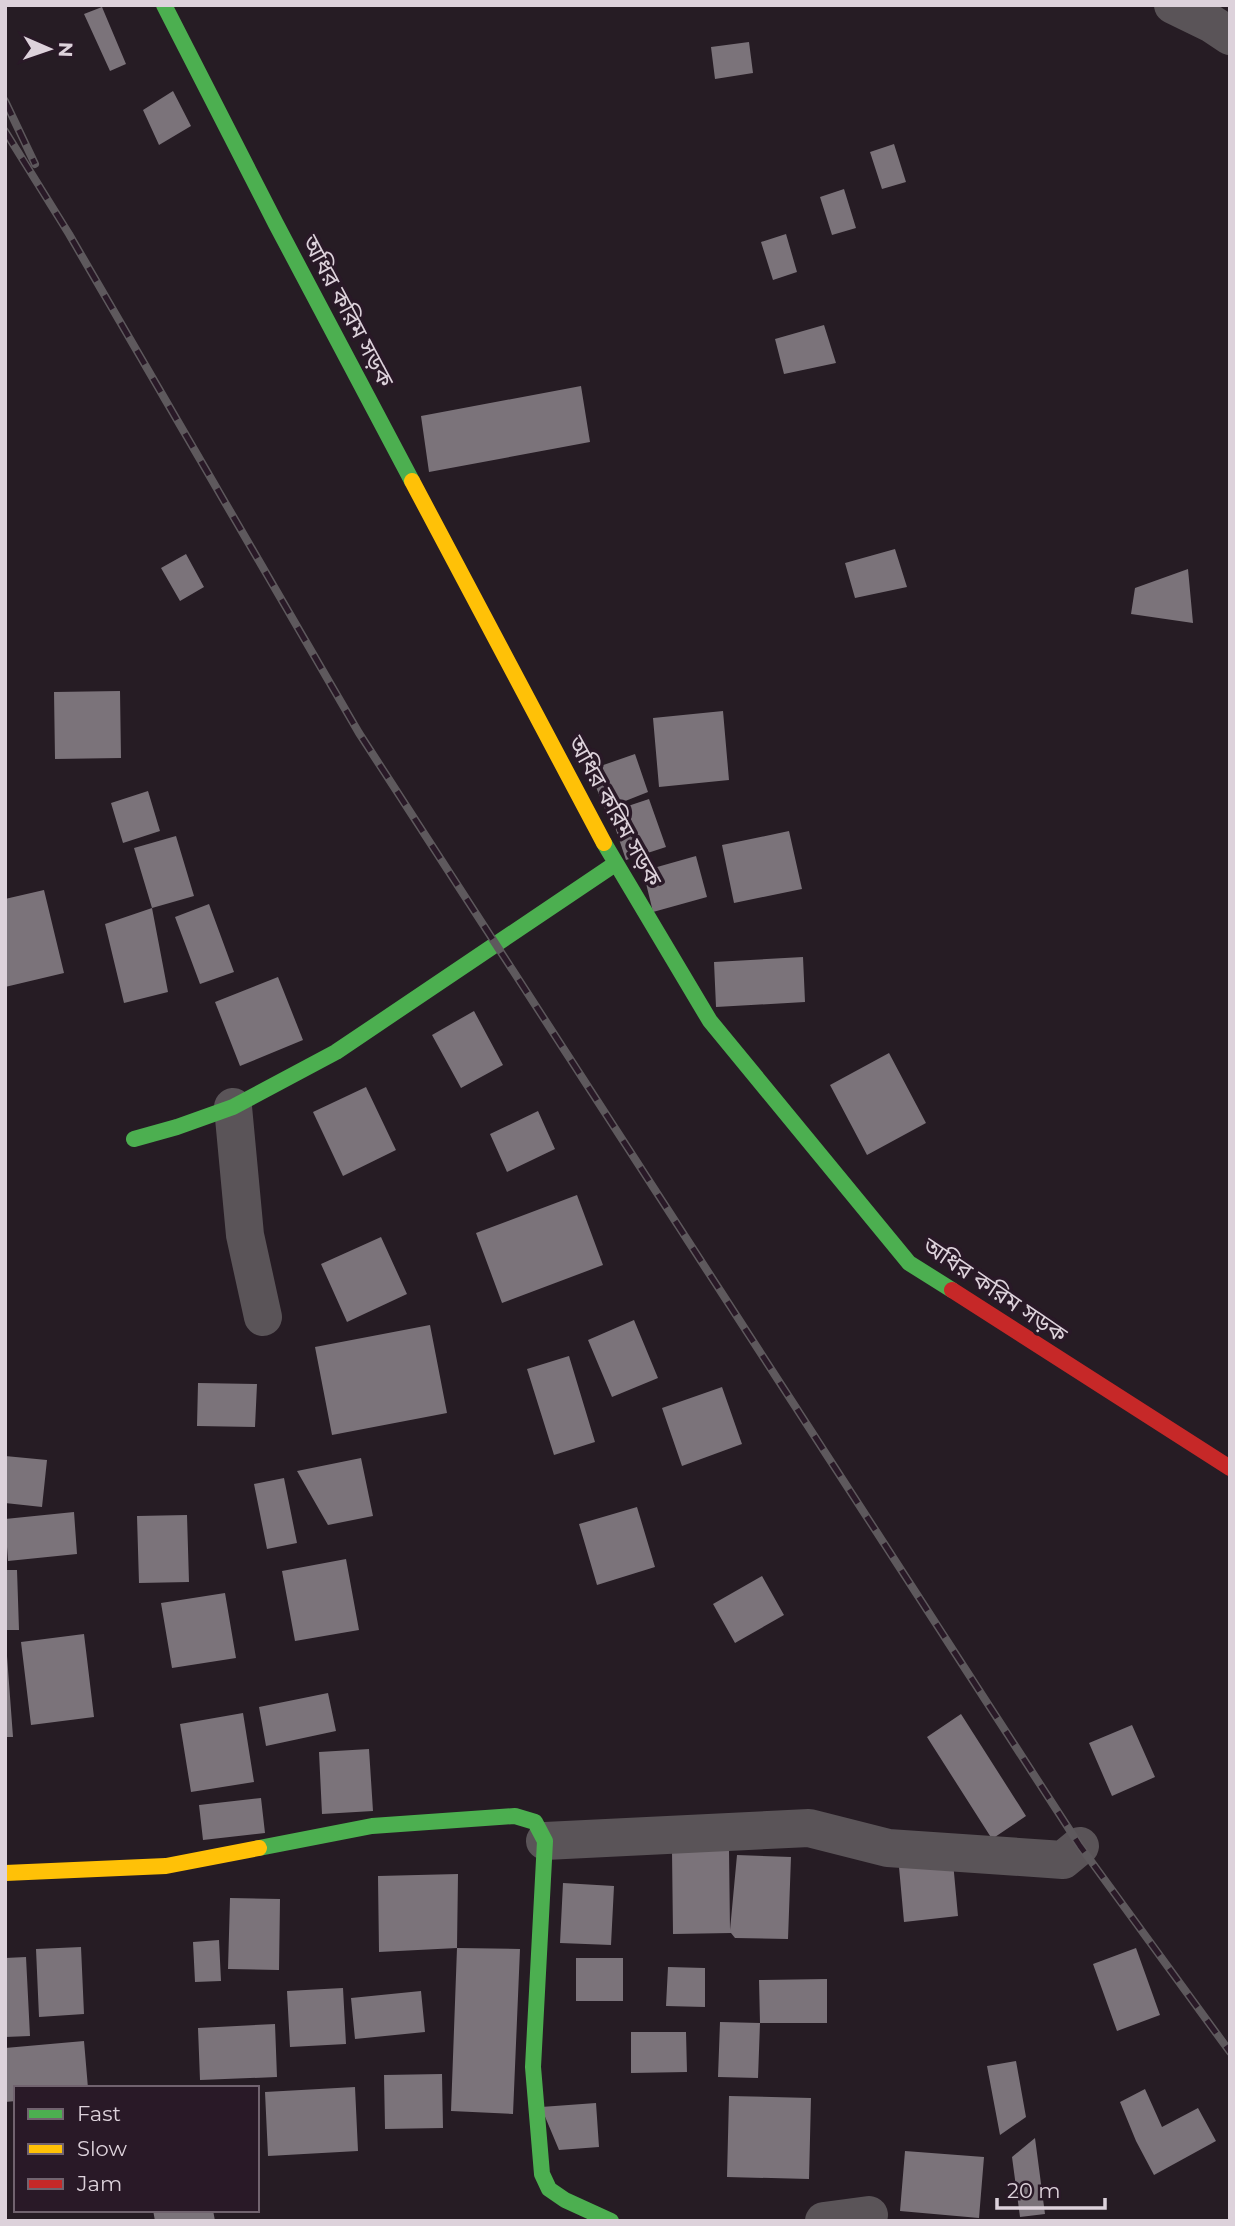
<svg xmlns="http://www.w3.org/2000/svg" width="1235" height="2226" font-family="Montserrat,'Noto Sans Bengali',sans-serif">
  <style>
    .building { fill: #7b737a }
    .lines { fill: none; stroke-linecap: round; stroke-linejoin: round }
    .street { stroke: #5a5458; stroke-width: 38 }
    .fast { stroke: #4caf50; stroke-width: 16 }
    .slow { stroke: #ffc107; stroke-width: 16 }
    .jam { stroke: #c62828; stroke-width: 16 }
    .rail-casing { stroke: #5e595d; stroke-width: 8 }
    .rail { stroke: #291927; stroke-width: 5; stroke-dasharray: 16; stroke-linecap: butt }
    .labels { text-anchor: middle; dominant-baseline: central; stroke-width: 7; stroke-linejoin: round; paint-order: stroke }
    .street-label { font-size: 23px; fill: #ddd2db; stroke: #291927 }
  </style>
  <rect width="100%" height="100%" fill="#261c24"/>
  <path class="building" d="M102,7L126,64L110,71L84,14Z
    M749,42L753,73L715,79L711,47Z
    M173,91L191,126L159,145L143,110Z
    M894,144L906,182L882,189L870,152Z
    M844,189L856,228L832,235L820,197Z
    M786,234L797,272L773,280L761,242Z
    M824,325L836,363L784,374L775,339Z
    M581,386L590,442L429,472L421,416Z
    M895,549L907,587L855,598L845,563Z
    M186,554L204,587L180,601L161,568Z
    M1188,569L1193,623L1131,614L1135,588Z
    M120,691L121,758L55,759L54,692Z
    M723,711L729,780L659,787L653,718Z
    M635,754L648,792L605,809L589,770Z
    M148,791L160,831L123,843L111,803Z
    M649,799L666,847L626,860L610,812Z
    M789,831L802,889L734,903L722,845Z
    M176,836L194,896L152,908L134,848Z
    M696,856L707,897L653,912L643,871Z
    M44,890L64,973L5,987V899Z
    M209,904L234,972L200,984L175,917Z
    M152,908L168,992L124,1003L105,924Z
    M803,957L805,1002L716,1007L714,962Z
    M278,977L303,1040L240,1066L215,1002Z
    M474,1011L503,1065L461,1088L432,1035Z
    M889,1053L926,1123L867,1155L830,1085Z
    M366,1087L396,1150L343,1176L313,1112Z
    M538,1111L555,1149L507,1172L490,1134Z
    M577,1195L603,1265L502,1303L476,1233Z
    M381,1237L407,1294L347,1322L321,1264Z
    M634,1320L658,1378L612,1397L588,1340Z
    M430,1325L447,1413L332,1435L315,1347Z
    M569,1356L595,1442L554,1455L527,1369Z
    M198,1383L257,1384L255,1427L197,1426Z
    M722,1387L742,1444L682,1466L662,1408Z
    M5,1456L47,1460L42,1507L5,1503Z
    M361,1458L373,1516L328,1525L297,1471Z
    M284,1478L297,1543L267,1549L254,1484Z
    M637,1507L655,1567L597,1585L579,1524Z
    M74,1512L77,1554L8,1561L5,1519Z
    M187,1515L189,1582L139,1583L137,1516Z
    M346,1559L359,1630L295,1641L282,1571Z
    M5,1570H17L19,1630H5Z
    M762,1576L784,1615L735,1643L713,1604Z
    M225,1593L236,1658L172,1668L161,1603Z
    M84,1634L94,1717L31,1725L21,1642Z
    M5,1656H7L13,1737H5Z
    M328,1693L336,1731L266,1746L259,1707Z
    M243,1713L254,1782L191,1792L180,1724Z
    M961,1714L1026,1816L992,1839L927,1737Z
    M1132,1725L1155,1777L1112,1796L1089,1743Z
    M369,1749L373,1811L322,1814L319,1752Z
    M261,1798L265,1833L203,1840L199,1805Z
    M729,1850L730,1930L737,1855L791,1857L788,1939L735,1938L731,1933L673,1934L672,1851Z
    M953,1862L958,1916L904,1922L899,1867Z
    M458,1874L457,1948L379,1952L378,1876Z
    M563,1883L614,1886L611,1945L560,1943Z
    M230,1898L280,1899L279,1970L228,1969Z
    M219,1940L221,1981L195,1982L193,1942Z
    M81,1947L84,2014L39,2017L36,1949Z
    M457,1948L520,1949L513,2114L451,2111Z
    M1136,1948L1160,2015L1117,2031L1093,1964Z
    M26,1957L30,2036L5,2037V1958Z
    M576,1958H623V2001H576Z
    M668,1967L705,1968V2007L666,2006Z
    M827,1979V2023H760L759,1980Z
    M343,1988L346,2044L290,2047L287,1991Z
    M421,1991L425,2032L355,2039L351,1998Z
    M720,2022L760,2023L758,2078L718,2077Z
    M275,2024L277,2077L200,2080L198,2028Z
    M631,2032H686L687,2072L631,2073Z
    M84,2041L88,2088H16V2101L5,2102V2048Z
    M1016,2061L1026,2117L1000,2135L987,2066Z
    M442,2074L443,2128L385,2129L384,2075Z
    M355,2087L358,2151L268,2156L265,2092Z
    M1145,2089L1162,2127L1198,2108L1216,2141L1154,2175L1136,2141L1120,2102Z
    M729,2096L811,2098L809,2179L727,2177Z
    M596,2103L599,2147L559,2150L541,2107Z
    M1035,2138L1045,2214L1020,2217L1012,2157Z
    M905,2151L984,2157L979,2218L900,2211Z
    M153,2210H213L215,2221H155Z"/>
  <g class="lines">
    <path class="street" d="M1173,5L1212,24L1230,36
      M233,1107L245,1235L263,1317
      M545,1841L809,1828L888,1848L1063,1860L1080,1846
      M824,2221L869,2215"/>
    <path class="fast" d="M164,5L276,224L412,481
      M604,843L710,1021L909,1263L952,1290
      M134,1139L177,1127L233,1107L336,1052L615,864
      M259,1848L372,1826L515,1816L535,1822L545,1841L533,2067L542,2174L549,2189L565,2200L611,2221"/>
    <path class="slow" d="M412,481L604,843
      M5,1873L166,1866L259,1848"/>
    <path class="jam" d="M952,1290L1230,1468"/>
    <defs>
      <path id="rail" d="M5,101L35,164
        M5,131L69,234L359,733L1080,1846L1230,2052"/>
    </defs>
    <use href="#rail" class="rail-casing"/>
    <use href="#rail" class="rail"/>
  </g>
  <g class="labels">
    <g class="street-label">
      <text transform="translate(348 311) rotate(62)">অধির করিম সড়ক</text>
      <text transform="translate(615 811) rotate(61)">অধির করিম সড়ক</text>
      <text transform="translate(995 1290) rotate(34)">অধির করিম সড়ক</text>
    </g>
  </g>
  <rect width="1235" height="2226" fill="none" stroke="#ddd2db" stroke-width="14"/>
  <rect x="14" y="2086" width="245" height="126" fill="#291927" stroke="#71636f" stroke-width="2"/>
  <rect x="28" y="2109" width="35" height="10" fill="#4caf50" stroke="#71636f" stroke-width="2"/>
  <text x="77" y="2121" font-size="21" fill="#ddd2db">Fast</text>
  <rect x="28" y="2144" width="35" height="10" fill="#ffc107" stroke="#71636f" stroke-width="2"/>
  <text x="77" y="2156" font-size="21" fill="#ddd2db">Slow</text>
  <rect x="28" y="2179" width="35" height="10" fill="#c62828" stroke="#71636f" stroke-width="2"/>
  <text x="77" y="2191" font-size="21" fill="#ddd2db">Jam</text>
  <g transform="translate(49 49) rotate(92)" stroke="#291927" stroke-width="5" paint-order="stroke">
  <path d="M0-5L12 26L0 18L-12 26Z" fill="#ddd2db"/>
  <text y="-10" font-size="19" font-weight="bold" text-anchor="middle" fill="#ddd2db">N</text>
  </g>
  <path d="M997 2198v10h108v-10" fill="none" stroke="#ddd2db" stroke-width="3.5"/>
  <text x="1007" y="2198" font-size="21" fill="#ddd2db" stroke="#291927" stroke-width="5" paint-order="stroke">20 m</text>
</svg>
